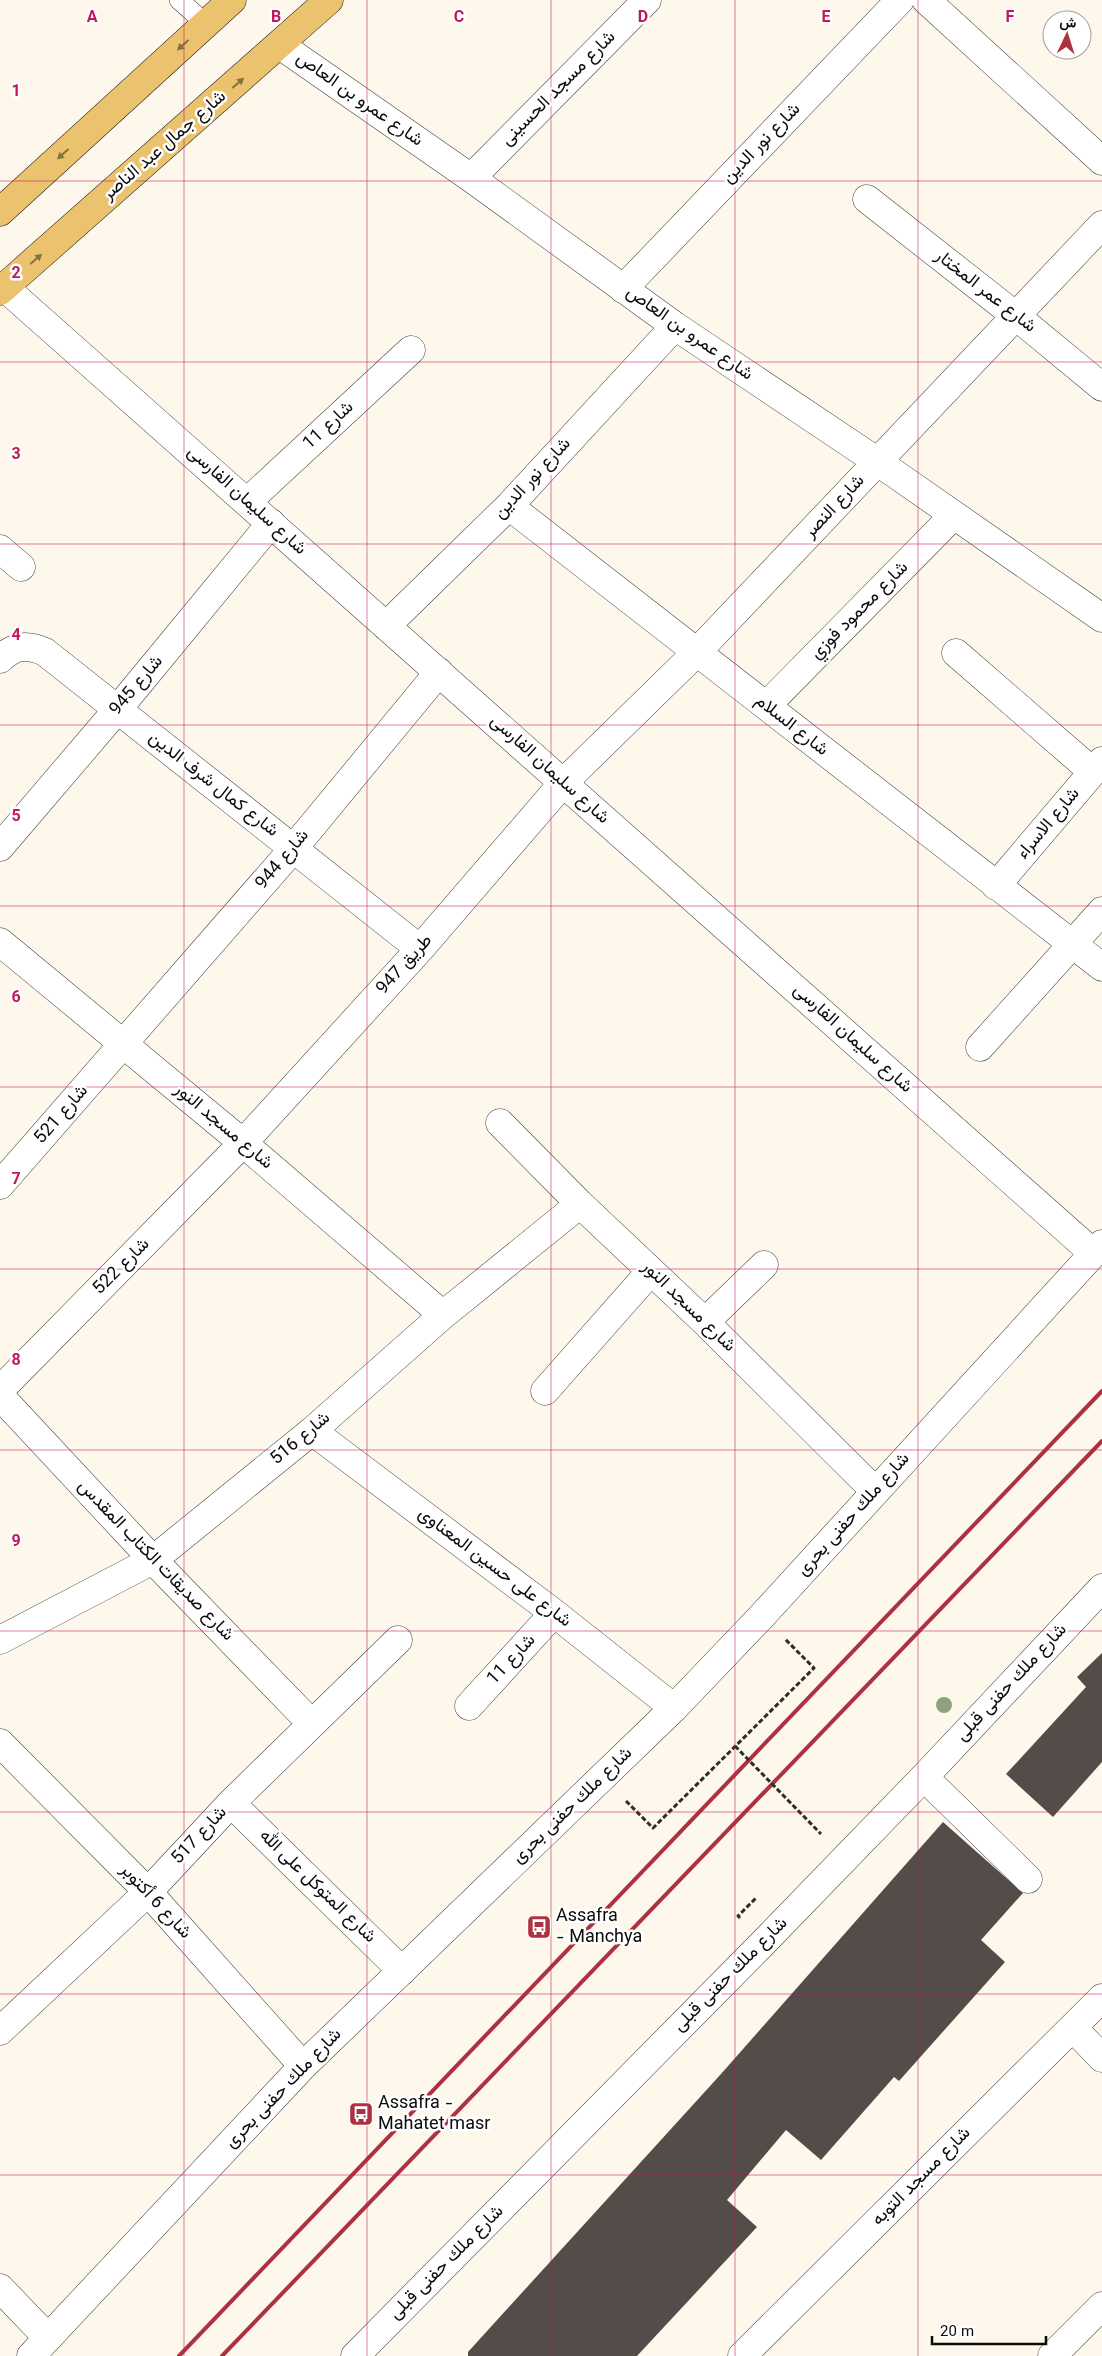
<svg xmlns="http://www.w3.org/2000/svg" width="1102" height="2356" font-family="Georgia,Vazirmatn,serif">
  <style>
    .building { fill: #534c49 }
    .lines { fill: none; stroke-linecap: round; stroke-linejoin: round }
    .service-casing { stroke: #3e3e3e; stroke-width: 20 }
    .minor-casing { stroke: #3e3e3e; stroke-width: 29 }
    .tertiary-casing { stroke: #3e3e3e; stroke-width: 29 }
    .primary-casing { stroke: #1c1c1c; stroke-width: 29 }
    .path { stroke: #2d2d2d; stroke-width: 3; stroke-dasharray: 5 2.5; stroke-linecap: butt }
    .service { stroke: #fff; stroke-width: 19 }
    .minor { stroke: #fff; stroke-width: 28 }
    .tertiary { stroke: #fff; stroke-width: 28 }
    .primary { stroke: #ebc26e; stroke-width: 28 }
    .rail { stroke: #ad3241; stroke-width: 4 }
    .path-bridge { stroke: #2d2d2d; stroke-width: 3; stroke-dasharray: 5 2.5; stroke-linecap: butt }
    .tree { fill: #8ea27d }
    .oneway { fill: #867041 }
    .grid { fill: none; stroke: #c2185b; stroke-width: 1; stroke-opacity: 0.55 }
    .labels { text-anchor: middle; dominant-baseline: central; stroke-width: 5; stroke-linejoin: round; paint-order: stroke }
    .street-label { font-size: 18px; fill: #0b0b0b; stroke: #fff }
    .poi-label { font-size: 18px; fill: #0b0b0b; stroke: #fff; text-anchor: start }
    .grid-label { font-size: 16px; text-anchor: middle; font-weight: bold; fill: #c2185b; stroke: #fff; stroke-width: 5; stroke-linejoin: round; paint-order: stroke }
  </style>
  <rect width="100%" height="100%" fill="#fdf8eb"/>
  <path class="building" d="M1102,1653V1762L1053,1817L1006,1774L1086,1687L1077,1677Z
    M943,1822L1023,1893L981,1940L1005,1962L899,2081L894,2077L821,2160L786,2130L727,2200L757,2227L637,2356H468V2352L721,2074Z"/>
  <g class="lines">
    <defs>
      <path id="service" d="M179,0L206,24"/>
      <path id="minor" d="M926,0L1102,161
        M280,45L471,178L675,326L878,462L1102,618
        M471,178L647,0
        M867,199L1016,316L1102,387
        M4,287L1093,1253
        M623,289L900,0
        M247,502L411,350
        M509,506L1102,967
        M0,549L21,567
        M386,626L509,506L675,326
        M956,653L1093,772
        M0,659C15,645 27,644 45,652L420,949
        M766,706L954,515
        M0,847L117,710L271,523
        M996,886L1102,761
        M0,942L243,1143L443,1315
        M980,1047L1102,911
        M500,1123L580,1204L705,1322L875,1491
        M0,1185L293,849L439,672
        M705,1322L764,1265
        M0,1390L243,1143L420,949L563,783L697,652L1102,225
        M545,1391L651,1271
        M0,1396L153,1560L312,1724
        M312,1431L554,1613L674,1708
        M0,1640L153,1560L312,1431L443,1315L580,1204
        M469,1706L554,1613
        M0,1743L148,1892L303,2066
        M924,1777L1028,1879
        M231,1803L402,1971
        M1073,2028L1102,2058
        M0,2031L148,1892L231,1803L398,1640
        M0,2288L48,2338
        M742,2356L1102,1998
        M1052,2356L1102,2306"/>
      <path id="tertiary" d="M31,2356L303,2066L674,1708L761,1617L1102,1244
        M355,2356L764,1942L924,1777L1102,1588"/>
      <path id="primary" d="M0,212L232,0
        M0,291L329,0"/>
    </defs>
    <use href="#service" class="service-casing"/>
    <use href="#minor" class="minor-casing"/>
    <use href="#tertiary" class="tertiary-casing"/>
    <use href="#primary" class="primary-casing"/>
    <path class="path" d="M626,1801L653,1828L814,1668L785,1639
      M740,1918L738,1916L757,1897"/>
    <use href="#service" class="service"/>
    <use href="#minor" class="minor"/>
    <use href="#tertiary" class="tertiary"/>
    <use href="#primary" class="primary"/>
    <path class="rail" d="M179,2356L1102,1391
      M222,2356L1102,1441"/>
    <path class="path-bridge" d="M735,1746L821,1834"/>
  </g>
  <circle class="tree" cx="944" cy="1705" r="8"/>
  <defs><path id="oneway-solid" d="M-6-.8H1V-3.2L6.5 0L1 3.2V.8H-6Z" transform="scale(1.25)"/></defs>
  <g class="oneway">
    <use href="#oneway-solid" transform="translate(183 45) rotate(138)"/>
    <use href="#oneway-solid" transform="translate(238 83) rotate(-41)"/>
    <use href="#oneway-solid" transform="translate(63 154) rotate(138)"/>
    <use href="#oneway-solid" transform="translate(36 259) rotate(-41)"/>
  </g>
  <path class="grid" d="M184,0V2356M367,0V2356M551,0V2356M735,0V2356M918,0V2356M0,181H1102M0,362H1102M0,544H1102M0,725H1102M0,906H1102M0,1087H1102M0,1269H1102M0,1450H1102M0,1631H1102M0,1812H1102M0,1994H1102M0,2175H1102"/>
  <defs>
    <symbol id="bus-square" viewBox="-11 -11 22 22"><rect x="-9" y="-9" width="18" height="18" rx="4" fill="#ad3241" stroke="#fff"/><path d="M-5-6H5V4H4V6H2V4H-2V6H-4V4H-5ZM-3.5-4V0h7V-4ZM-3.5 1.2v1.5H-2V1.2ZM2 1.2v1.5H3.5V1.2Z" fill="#fff"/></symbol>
  </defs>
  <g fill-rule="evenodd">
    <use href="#bus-square" x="525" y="1913" width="28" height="28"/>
    <use href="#bus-square" x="347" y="2100" width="28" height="28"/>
  </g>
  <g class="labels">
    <g class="street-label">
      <text transform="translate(559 89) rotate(-45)">شارع مسجد الحسينى</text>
      <text transform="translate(359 100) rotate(35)">شارع عمرو بن العاص</text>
      <text transform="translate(762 144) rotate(-46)">شارع نور الدين</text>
      <text transform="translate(165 146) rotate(-41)">شارع جمال عبد الناصر</text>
      <text transform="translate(985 292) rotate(38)">شارع عمر المختار</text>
      <text transform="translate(689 334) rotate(35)">شارع عمرو بن العاص</text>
      <text transform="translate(329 426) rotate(-43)">شارع 11</text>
      <text transform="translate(533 479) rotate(-47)">شارع نور الدين</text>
      <text transform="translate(246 501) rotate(42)">شارع سليمان الفارسى</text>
      <text transform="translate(835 507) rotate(-47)">شارع النصر</text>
      <text transform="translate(860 611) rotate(-45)">شارع محمود فوزي</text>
      <text transform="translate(137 686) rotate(-50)">شارع 945</text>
      <text transform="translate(791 726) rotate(38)">شارع السلام</text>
      <text transform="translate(549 770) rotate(42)">شارع سليمان الفارسى</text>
      <text transform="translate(213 785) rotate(38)">شارع كمال شرف الدين</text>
      <text transform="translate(1049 824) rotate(-50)">شارع الاسراء</text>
      <text transform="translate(283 860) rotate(-50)">شارع 944</text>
      <text transform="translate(405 965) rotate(-48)">طريق 947</text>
      <text transform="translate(852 1039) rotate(42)">شارع سليمان الفارسى</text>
      <text transform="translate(62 1115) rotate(-49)">شارع 521</text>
      <text transform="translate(223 1127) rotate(40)">شارع مسجد النور</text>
      <text transform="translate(122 1267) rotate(-45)">شارع 522</text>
      <text transform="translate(688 1307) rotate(44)">شارع مسجد النور</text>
      <text transform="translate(301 1439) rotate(-40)">شارع 516</text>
      <text transform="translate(854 1515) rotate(-48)">شارع ملك حفنى بحرى</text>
      <text transform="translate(155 1561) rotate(46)">شارع صديقات الكتاب المقدس</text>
      <text transform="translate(494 1568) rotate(37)">شارع على حسين المعناوى</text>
      <text transform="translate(512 1660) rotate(-47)">شارع 11</text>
      <text transform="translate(1012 1683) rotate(-47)">شارع ملك حفنى قبلى</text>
      <text transform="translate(573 1806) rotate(-44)">شارع ملك حفنى بحرى</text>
      <text transform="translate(200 1836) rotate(-47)">شارع 517</text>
      <text transform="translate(317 1887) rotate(44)">شارع المتوكل على الله</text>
      <text transform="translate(155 1902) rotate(47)">شارع 6 أكتوبر</text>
      <text transform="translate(731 1975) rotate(-45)">شارع ملك حفنى قبلى</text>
      <text transform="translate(284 2089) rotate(-46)">شارع ملك حفنى بحرى</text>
      <text transform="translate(922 2177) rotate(-45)">شارع مسجد التوبه</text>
      <text transform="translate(447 2263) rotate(-45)">شارع ملك حفنى قبلى</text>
    </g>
    <g class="poi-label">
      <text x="556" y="1917">Assafra<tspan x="556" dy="21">- Manchya</tspan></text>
      <text x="378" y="2104">Assafra -<tspan x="378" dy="21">Mahatet masr</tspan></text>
    </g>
  </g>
  <g class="grid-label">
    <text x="92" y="22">A</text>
    <text x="276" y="22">B</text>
    <text x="459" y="22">C</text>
    <text x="643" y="22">D</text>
    <text x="826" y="22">E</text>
    <text x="1010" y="22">F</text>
    <text x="16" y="96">1</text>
    <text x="16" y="278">2</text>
    <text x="16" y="459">3</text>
    <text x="16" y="640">4</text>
    <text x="16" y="821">5</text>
    <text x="16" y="1002">6</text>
    <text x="16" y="1184">7</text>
    <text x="16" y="1365">8</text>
    <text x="16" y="1546">9</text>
  </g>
  <g transform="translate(1067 35) rotate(4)"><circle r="24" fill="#ffffff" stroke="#9d9d9d"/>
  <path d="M0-4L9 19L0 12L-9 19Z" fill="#ad3241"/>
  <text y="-8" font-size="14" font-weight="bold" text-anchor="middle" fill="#0b0b0b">ش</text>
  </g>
  <path d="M932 2336v8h114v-8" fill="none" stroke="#0b0b0b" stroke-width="2.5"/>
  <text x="940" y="2336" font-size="15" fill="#0b0b0b" stroke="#ffffff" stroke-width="4" paint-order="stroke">20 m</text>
</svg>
